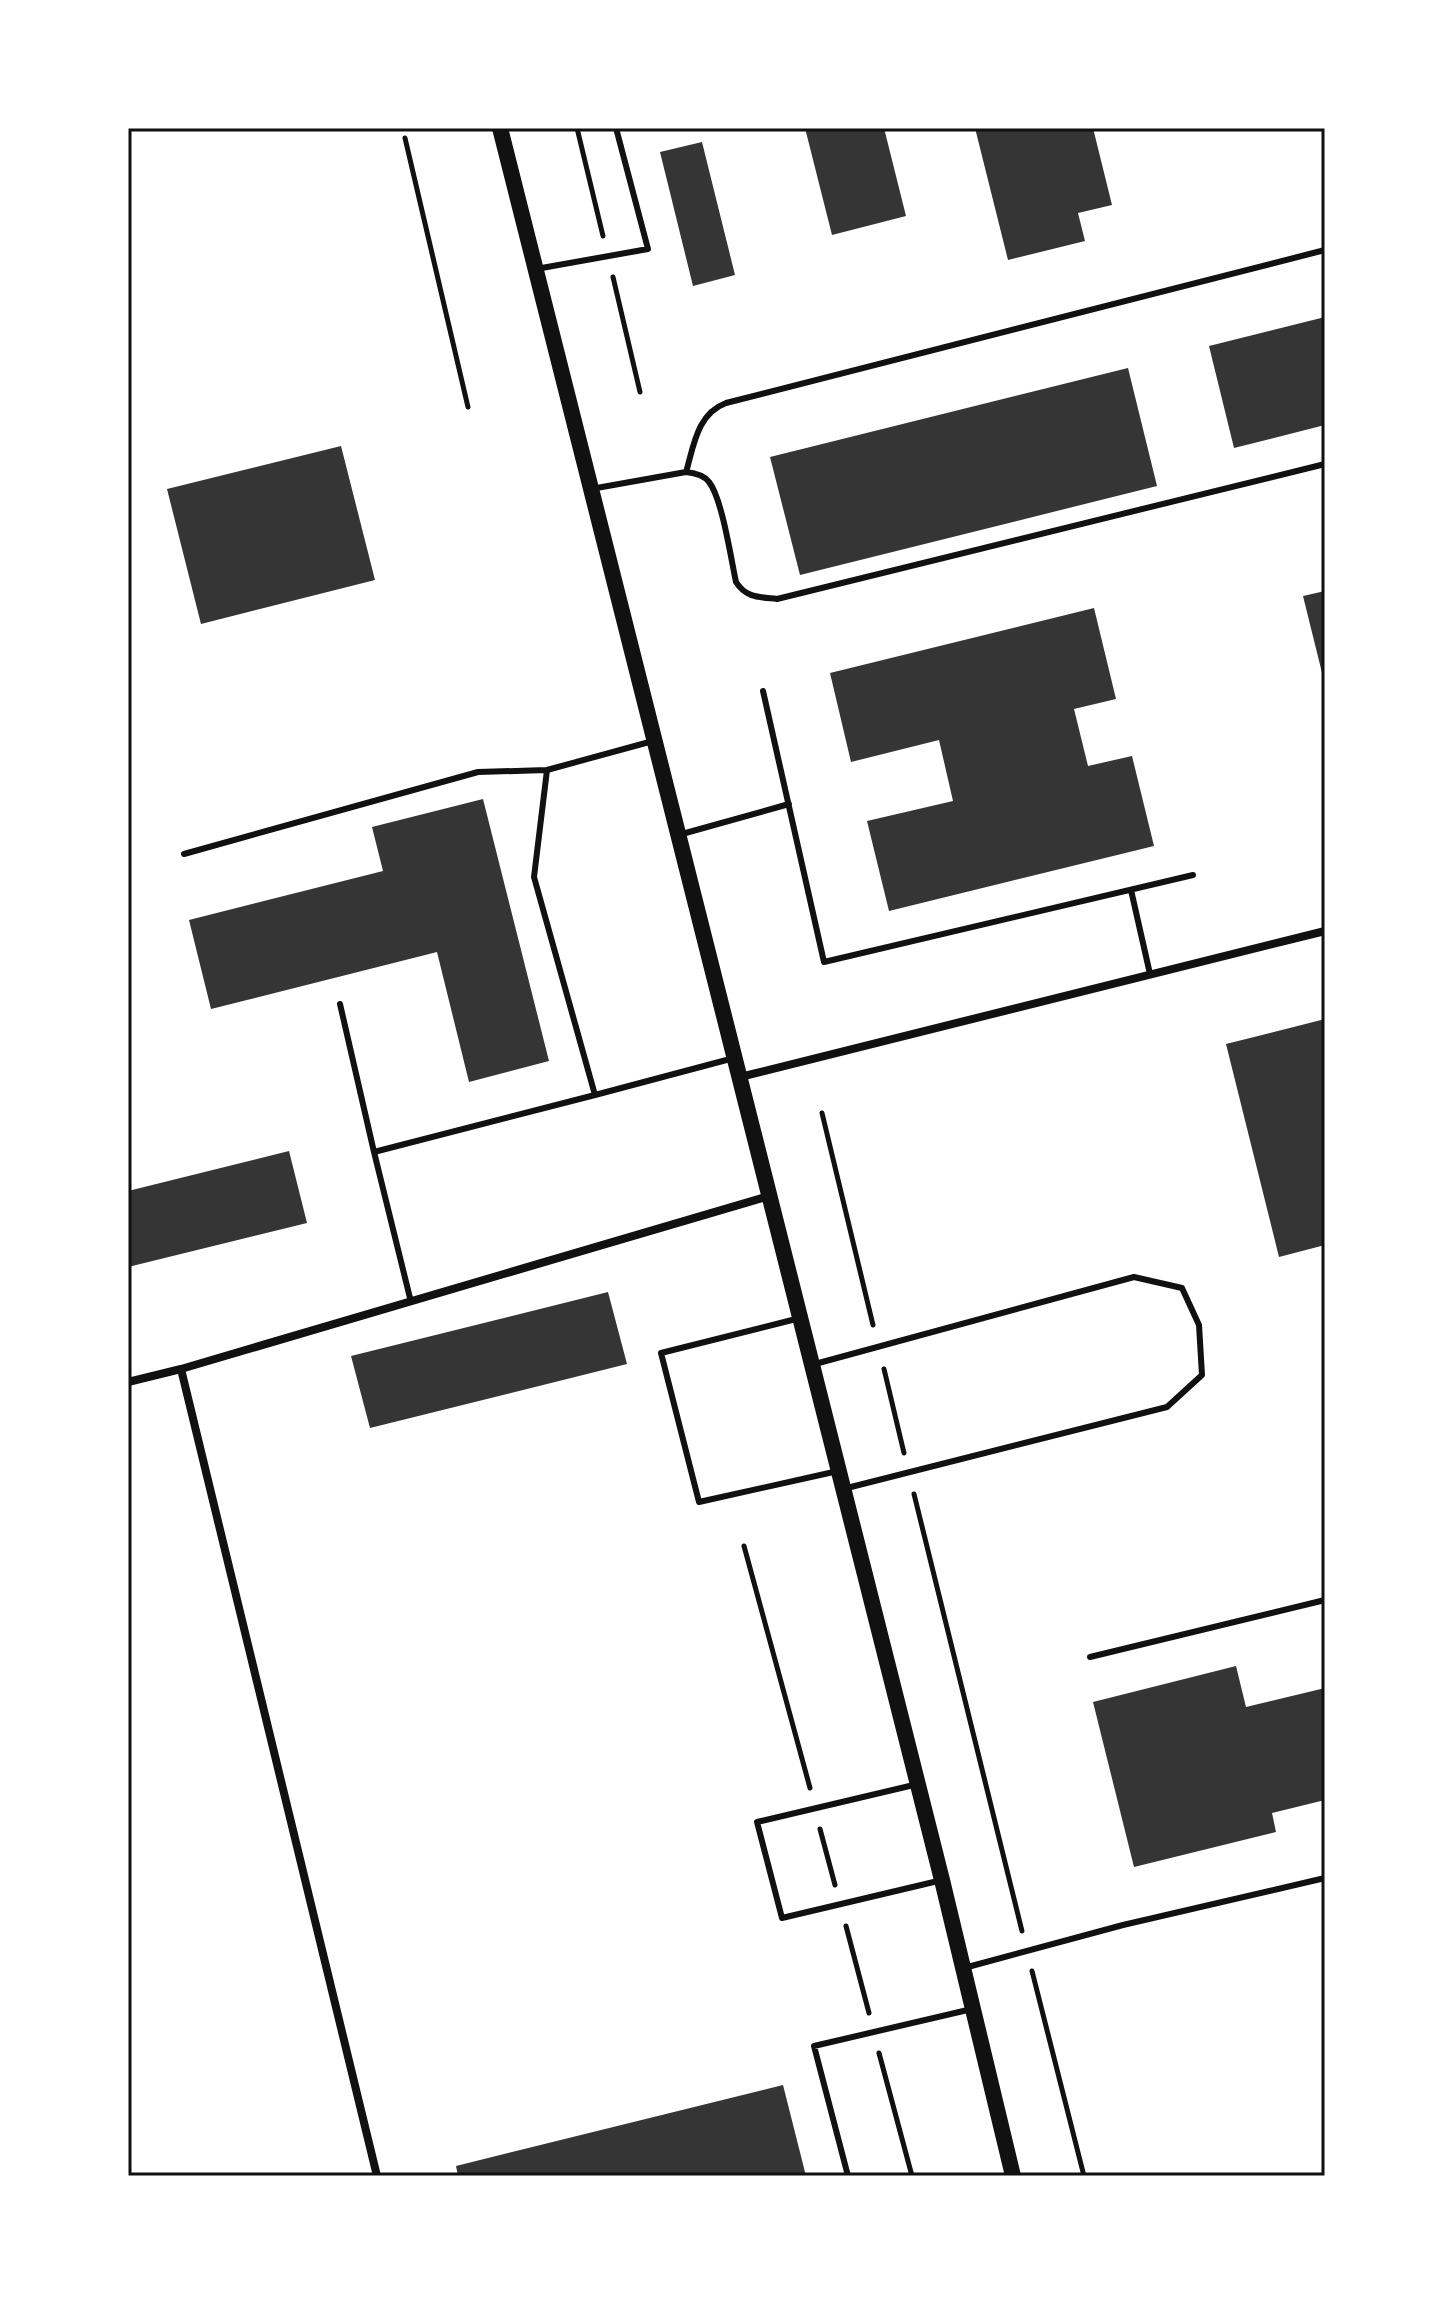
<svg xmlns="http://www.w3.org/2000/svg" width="1453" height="2304" font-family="Commissioner,sans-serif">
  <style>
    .building { fill: #353535 }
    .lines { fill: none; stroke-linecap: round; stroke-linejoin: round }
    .path { stroke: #111; stroke-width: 5 }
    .service { stroke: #111; stroke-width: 6 }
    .minor { stroke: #111; stroke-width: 8 }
    .secondary { stroke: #111; stroke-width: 16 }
    .neatline { fill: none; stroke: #111; stroke-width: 3 }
  </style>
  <rect width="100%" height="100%" fill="#fff"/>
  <path class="building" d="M805,128H884L906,216L832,235Z
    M975,128H1093L1112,205L1078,213L1085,241L1008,260Z
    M702,142L735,275L693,286L660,152Z
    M1325,317V425L1234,448L1209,346Z
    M1128,368L1157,486L800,575L770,457Z
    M341,446L375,580L201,624L167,489Z
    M1325,591V680L1324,681L1303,596Z
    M1094,608L1116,699L1074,709L1088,766L1132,756L1154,846L889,911L867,821L953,801L939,740L851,762L830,673Z
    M483,799L549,1061L469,1082L437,952L211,1009L189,920L383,871L372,827Z
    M1325,1019V1245L1279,1257L1226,1044Z
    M289,1151L307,1223L128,1267V1191Z
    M608,1292L627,1364L370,1428L351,1356Z
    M1236,1666L1246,1707L1325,1688V1800L1272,1813L1276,1832L1134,1867L1093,1702Z
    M783,2085L806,2176H458L456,2166Z"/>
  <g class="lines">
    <path class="path" d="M577,128L603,236
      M405,138L468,407
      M613,277L640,392
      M822,1113L873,1325
      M884,1369L904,1453
      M914,1494L1022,1931
      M744,1546L810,1788
      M820,1829L835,1885
      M846,1926L869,2013
      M1032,1971L1084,2176
      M879,2053L912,2176"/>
    <path class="service" d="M536,269L648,249L616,128
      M686,472C694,445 697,414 726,403L1325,250
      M591,489L686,472C695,473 704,475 709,482C722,498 731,559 736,582C746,598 759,597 777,599L1325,464
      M763,691L824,962L1193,875
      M653,741L547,770L534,877L595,1095L734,1058
      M682,834L789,804
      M184,854L478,772L547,770
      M1131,890L1150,974
      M340,1004L374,1152
      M411,1302L374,1152L595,1095
      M800,1318L661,1353L699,1502L838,1471
      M815,1364L1134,1277L1182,1288L1199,1325L1202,1375L1167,1407L843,1489
      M1090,1657L1325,1600
      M918,1784L757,1822L782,1918L938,1881
      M964,1968L1123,1925L1325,1878
      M848,2176L814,2046L972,2009"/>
    <path class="minor" d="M740,1077L1325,931
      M181,1369L377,2176
      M128,1382L181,1369L769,1196"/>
    <path class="secondary" d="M500,128L942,1880L1013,2176"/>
  </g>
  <rect width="1453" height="2304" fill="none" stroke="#ffffff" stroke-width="260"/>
  <rect x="130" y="130" width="1193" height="2044" class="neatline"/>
</svg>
